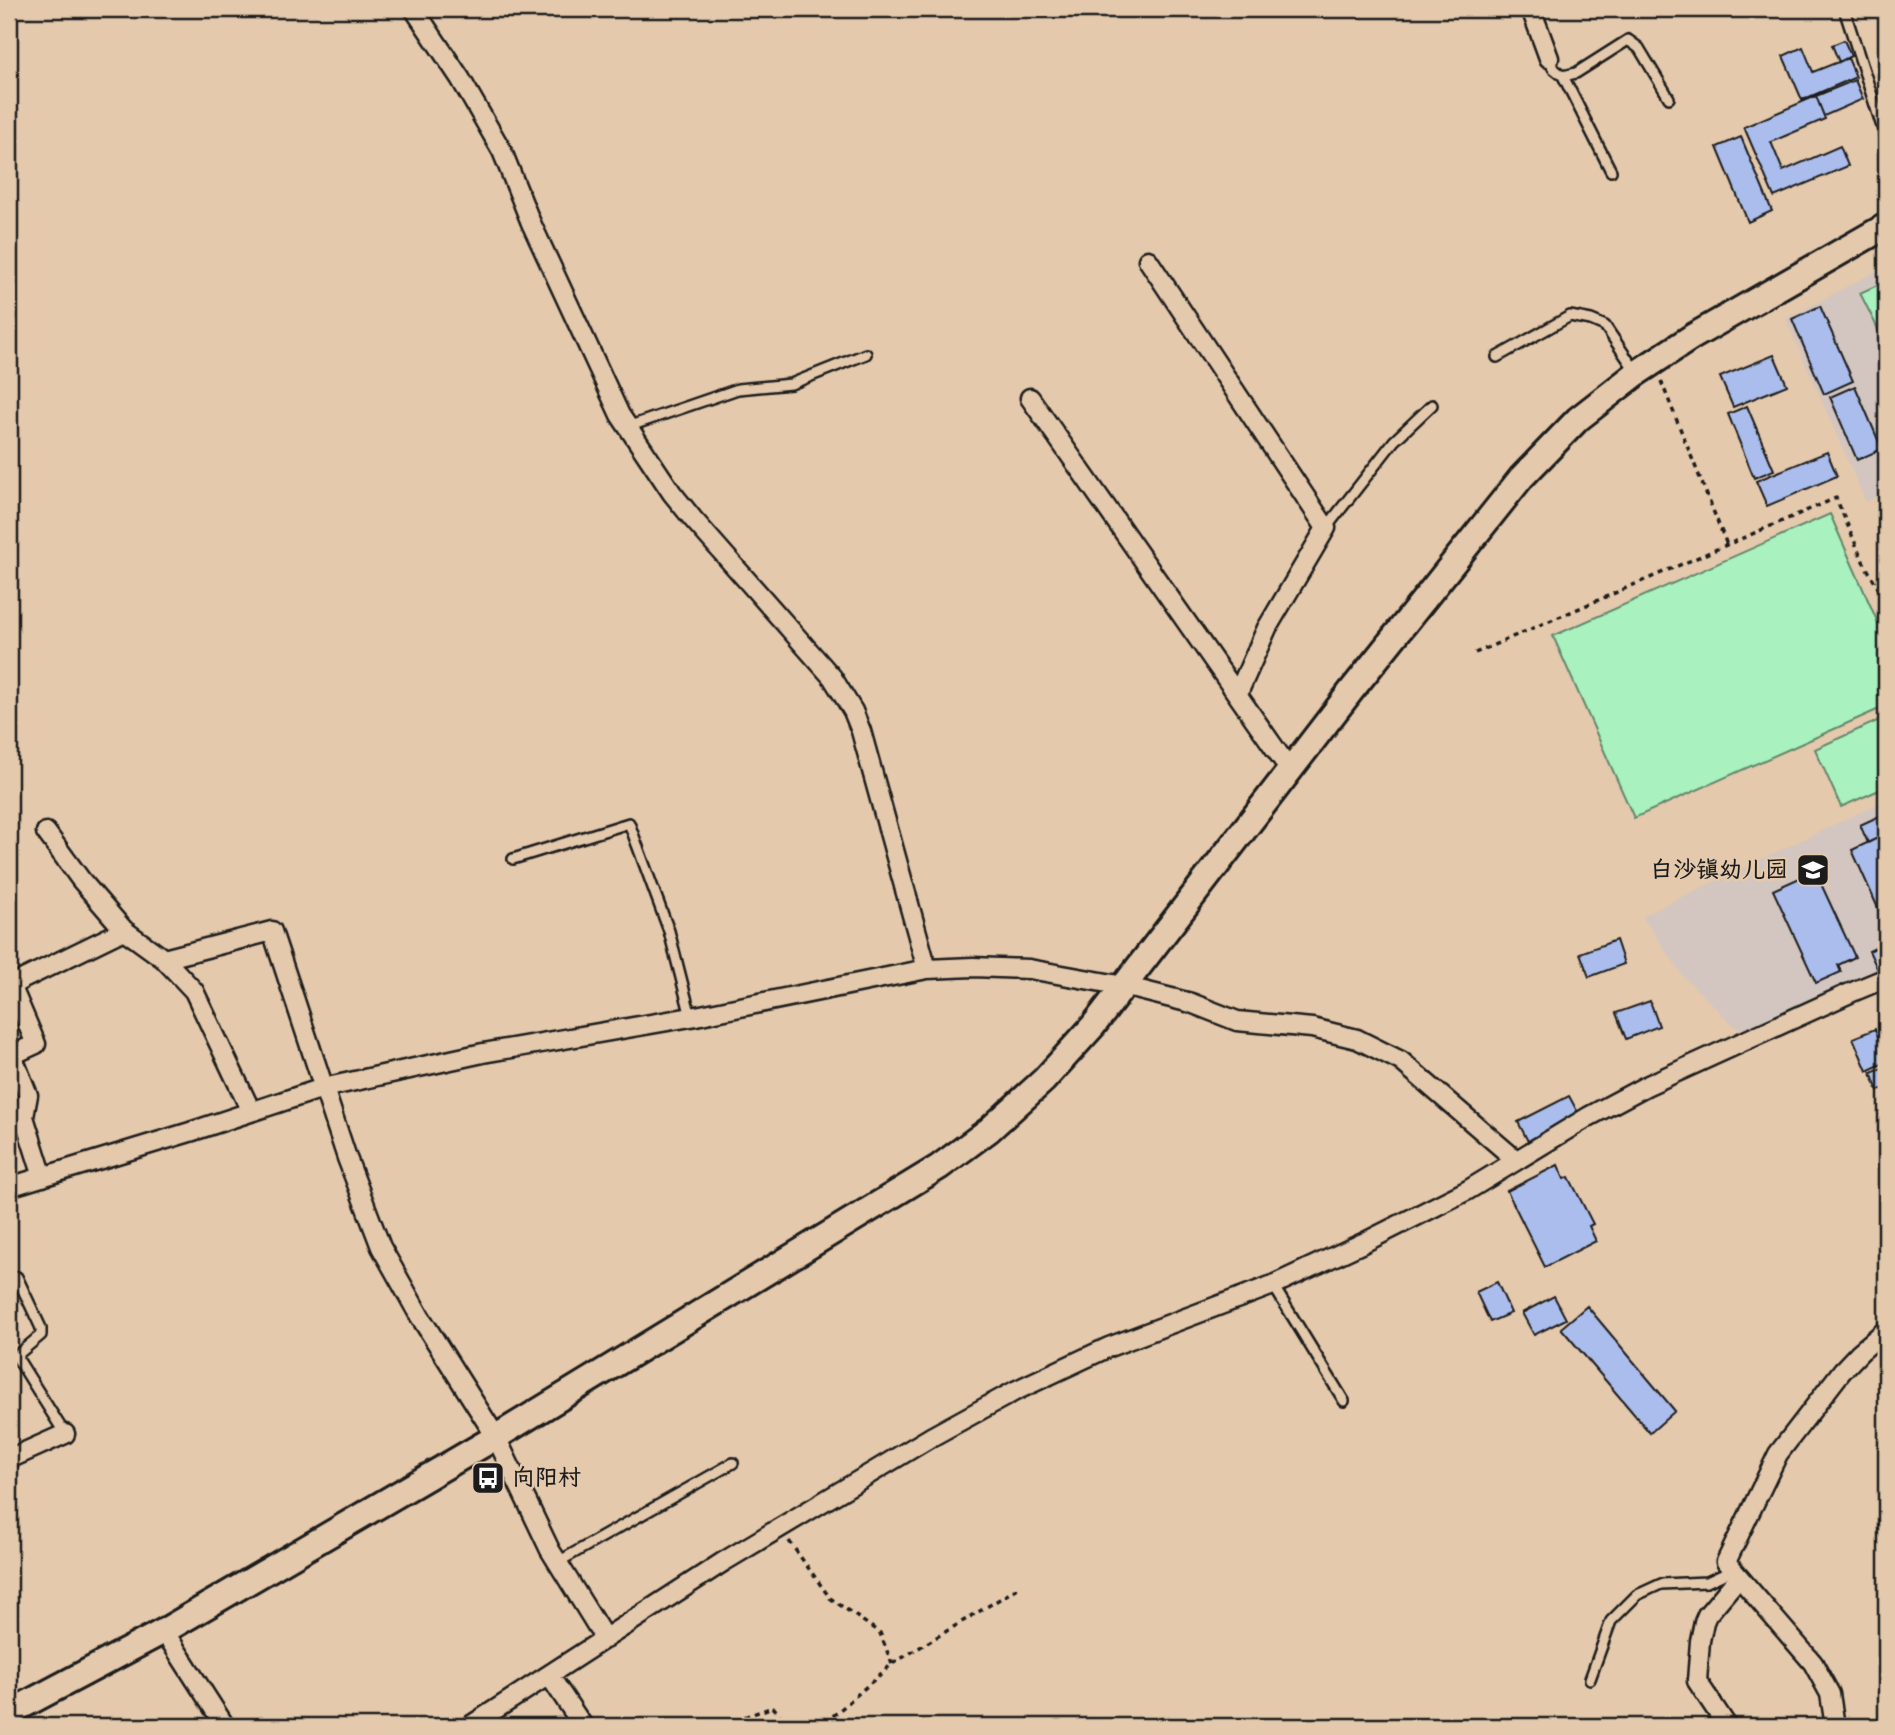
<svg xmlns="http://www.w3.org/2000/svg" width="1895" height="1735" font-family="'Architects Daughter','LXGW WenKai TC',sans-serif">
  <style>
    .built { fill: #d3c5bf }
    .green { fill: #a9f1be; stroke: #62866d; stroke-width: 2 }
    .building { fill: #aabdec; stroke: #1c1c1c; stroke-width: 2 }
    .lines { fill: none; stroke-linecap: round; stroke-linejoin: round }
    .service-casing { stroke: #1c1c1c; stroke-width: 14 }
    .minor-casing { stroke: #1c1c1c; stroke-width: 23 }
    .secondary-casing { stroke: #1c1c1c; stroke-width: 30 }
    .path { stroke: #1c1c1c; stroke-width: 3.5; stroke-dasharray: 5 5; stroke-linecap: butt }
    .service { stroke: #e4c9ac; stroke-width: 9 }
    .minor { stroke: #e4c9ac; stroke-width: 18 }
    .secondary { stroke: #e4c9ac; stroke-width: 24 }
    .labels { text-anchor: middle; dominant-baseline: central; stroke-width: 5; stroke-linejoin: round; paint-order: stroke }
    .poi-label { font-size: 23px; font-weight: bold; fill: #1c1c1c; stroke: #e4c9ac; text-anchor: end }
  </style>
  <rect width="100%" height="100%" fill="#e4c9ac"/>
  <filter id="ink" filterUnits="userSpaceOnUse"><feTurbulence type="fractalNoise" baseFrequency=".0143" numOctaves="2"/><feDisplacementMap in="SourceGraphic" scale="14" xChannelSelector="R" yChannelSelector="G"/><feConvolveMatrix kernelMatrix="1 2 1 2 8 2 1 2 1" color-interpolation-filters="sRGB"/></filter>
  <g filter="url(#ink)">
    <path class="built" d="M1886,266V492L1866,502L1786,319Z
      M1886,800V969L1758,1030L1737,1028L1684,977L1642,916Z"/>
    <path class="green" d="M1886,281V327L1879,331L1860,293Z
      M1830,514L1886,641V706L1634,818L1553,636Z
      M1886,717V787L1841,807L1815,749Z"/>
    <path class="building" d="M1844,40L1851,56L1839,62L1832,45Z
      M1803,47L1813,72L1848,58L1856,77L1802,100L1783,56Z
      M1855,80L1863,99L1824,116L1816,96Z
      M1816,96L1825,119L1771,142L1783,171L1840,146L1848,166L1774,197L1744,127Z
      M1741,137L1772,211L1748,222L1717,147Z
      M1820,306L1853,381L1824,394L1792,319Z
      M1774,355L1787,385L1733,407L1720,377Z
      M1855,386L1882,449L1857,460L1830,397Z
      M1747,406L1774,470L1754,478L1728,414Z
      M1827,452L1837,476L1767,506L1756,481Z
      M1886,813V834L1868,843L1860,825Z
      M1886,834V926L1852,850Z
      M1815,871L1855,957L1838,965L1841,972L1816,983L1773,890Z
      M1616,940L1624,964L1589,977L1580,953Z
      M1886,943V964L1877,968L1869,951Z
      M1650,1001L1659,1026L1626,1039L1616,1013Z
      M1875,1029L1886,1054V1062L1867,1071L1853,1038Z
      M1886,1067V1087L1878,1091L1871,1073Z
      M1569,1096L1582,1120L1531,1147L1518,1122Z
      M1558,1165L1564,1179L1569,1177L1593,1224L1589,1226L1596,1241L1545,1267L1507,1191Z
      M1497,1282L1511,1313L1490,1322L1476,1292Z
      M1554,1296L1566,1319L1534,1335L1522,1313Z
      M1587,1306L1675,1411L1650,1433L1561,1328Z"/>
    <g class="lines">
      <defs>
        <path id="service" d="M1844,9L1886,139
          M1549,58L1553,68L1563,76L1576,73L1628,40L1639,48L1669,98
          M1563,76L1611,171
          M1497,357L1570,316L1591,320L1605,326L1637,373
          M627,427L738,389L791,384L866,354
          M1326,528L1394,441L1432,405
          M513,859L629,823L669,931L691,1017
          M9,1277H17L41,1328V1335L16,1356L65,1434
          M1273,1285L1344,1401
          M558,1562L733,1463
          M1590,1679L1611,1621L1637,1595L1661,1584L1707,1582L1733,1570"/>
        <path id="minor" d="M414,9L460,78L502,151L531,223L620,415L672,493L693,519L832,677L853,711L861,731L927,969
          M1531,9L1549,58
          M1148,260L1326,528L1267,628L1238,693
          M1030,398L1290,770
          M46,832L81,880L124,930
          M164,959L272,931L347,1158L381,1247L419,1315L496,1437L550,1550L605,1639
          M43,1177L24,1117L28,1095L12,1055L36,1044L11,985L124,930L164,959L194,991L251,1111
          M9,1187L190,1132L323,1088L483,1053L691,1017L927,969L973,967L1029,969L1124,986L1191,1003L1237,1021L1312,1028L1357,1039L1401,1061L1516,1160
          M9,1459L65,1434
          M164,1631L225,1726
          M549,1675L583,1726
          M470,1726L723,1562L931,1437L1015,1391L1109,1347L1273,1285L1363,1243L1468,1190L1588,1117L1646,1086L1850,993L1886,978
          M1727,1726L1697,1681L1700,1641L1704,1622L1707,1615L1739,1577
          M1835,1726L1830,1694L1813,1663L1726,1562L1778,1454L1842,1371L1860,1352L1886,1330"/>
        <path id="secondary" d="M9,1713L164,1631L496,1437L939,1167L989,1130L1044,1080L1093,1026L1351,691L1521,478L1578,419L1637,373L1692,337L1886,226"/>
      </defs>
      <use href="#service" class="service-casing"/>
      <use href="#minor" class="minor-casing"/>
      <use href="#secondary" class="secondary-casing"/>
      <path class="path" d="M1661,381L1727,545
        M1475,653L1836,498L1863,561L1886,602
        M789,1541L830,1598L880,1633L892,1664
        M741,1726L744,1717L773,1707L789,1726
        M806,1726L824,1724L892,1664L1018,1588"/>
      <use href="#service" class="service"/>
      <use href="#minor" class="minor"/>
      <use href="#secondary" class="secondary"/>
    </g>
  </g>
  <defs>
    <symbol id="school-square" viewBox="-11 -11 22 22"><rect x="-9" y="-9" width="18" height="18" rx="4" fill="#1c1c1c" stroke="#e4c9ac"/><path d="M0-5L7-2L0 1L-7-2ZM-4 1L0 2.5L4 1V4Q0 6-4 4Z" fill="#fff"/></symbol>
    <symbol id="bus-square" viewBox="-11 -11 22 22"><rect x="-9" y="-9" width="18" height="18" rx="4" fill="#1c1c1c" stroke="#e4c9ac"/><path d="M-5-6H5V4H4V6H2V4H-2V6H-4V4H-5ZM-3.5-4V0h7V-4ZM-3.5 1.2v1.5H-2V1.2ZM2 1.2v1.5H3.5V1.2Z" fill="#fff"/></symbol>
  </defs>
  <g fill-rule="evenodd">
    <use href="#school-square" x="1794" y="851" width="38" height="38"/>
    <use href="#bus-square" x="469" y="1459" width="38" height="38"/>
  </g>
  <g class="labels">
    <g class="poi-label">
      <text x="1788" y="870">白沙镇幼儿园</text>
      <text x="512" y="1478" text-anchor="start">向阳村</text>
    </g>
  </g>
  <rect width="1895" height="1735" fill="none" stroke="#e4c9ac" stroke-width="35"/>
  <rect x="18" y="18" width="1860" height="1700" fill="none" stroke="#1c1c1c" stroke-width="2.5" filter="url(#ink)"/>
</svg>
